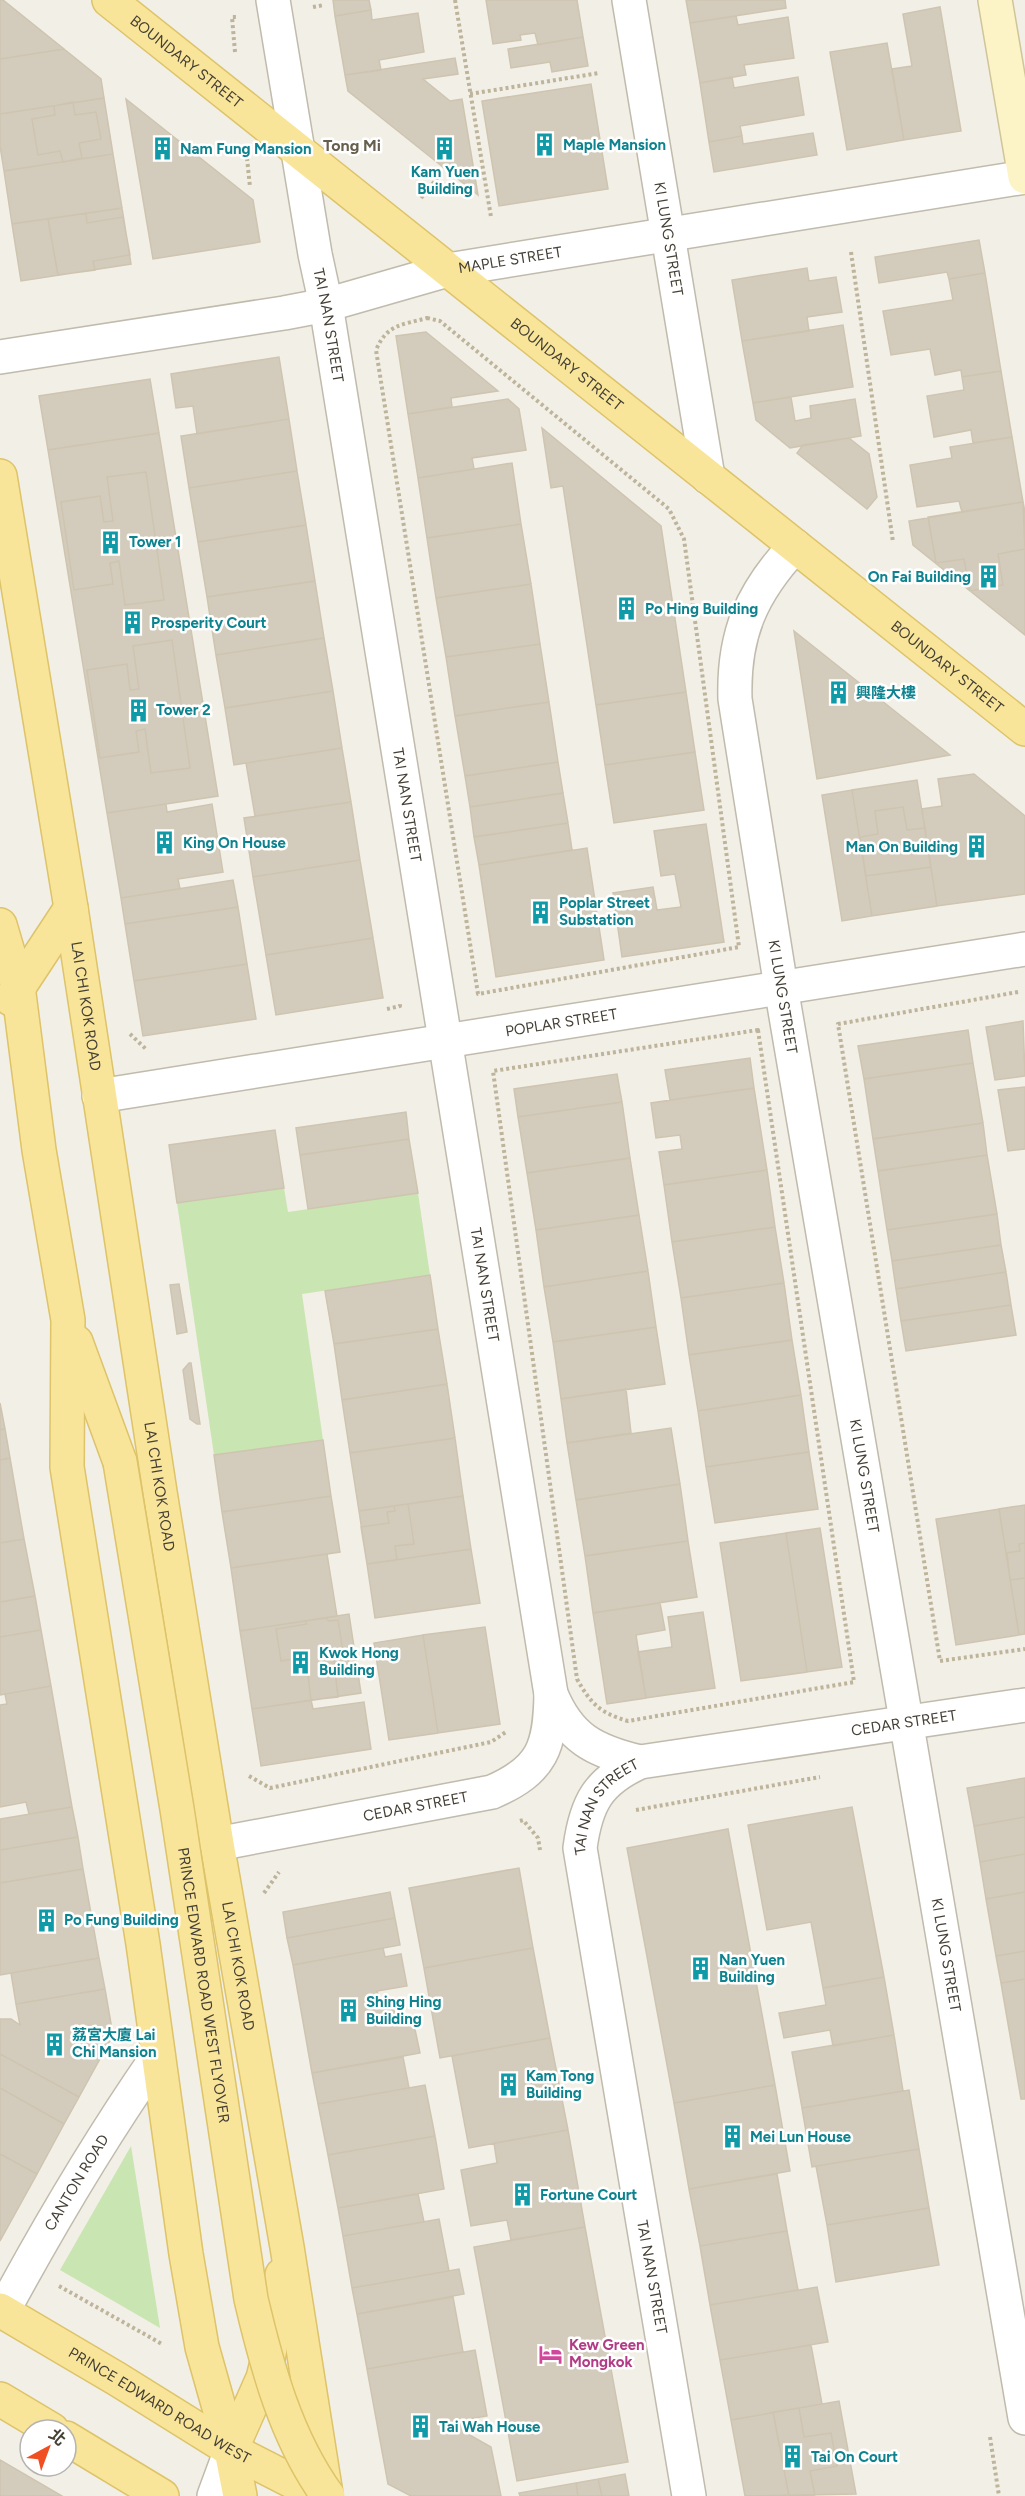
<svg xmlns="http://www.w3.org/2000/svg" width="1025" height="2496" font-family="Figtree,'Noto Sans TC',sans-serif">
  <style>
    .green { fill: #c9e5b1 }
    .building { fill: #d3ccbc; stroke: #cec4b0; stroke-width: 1.5 }
    .lines { fill: none; stroke-linecap: round; stroke-linejoin: round }
    .street-casing { stroke: #c0bbac; stroke-width: 36 }
    .secondary-casing { stroke: #d0c598; stroke-width: 36 }
    .primary-casing { stroke: #ddc369; stroke-width: 36 }
    .path { stroke: #beb49b; stroke-width: 4; stroke-dasharray: 3 3; stroke-linecap: butt }
    .street { stroke: #fff; stroke-width: 33 }
    .secondary { stroke: #fcf3c7; stroke-width: 33 }
    .primary { stroke: #f9e599; stroke-width: 33 }
    .primary-bridge-casing { stroke: #ddc369; stroke-width: 36; stroke-linecap: butt }
    .primary-bridge { stroke: #f9e599; stroke-width: 33 }
    .labels { text-anchor: middle; dominant-baseline: central; stroke-width: 5; stroke-linejoin: round; paint-order: stroke }
    .street-label { font-size: 15px; fill: #454036; stroke: #fff }
    .culture-label { font-size: 15px; font-weight: bold; fill: #0d838f; stroke: #fff; text-anchor: start }
    .hotel-label { font-size: 15px; font-weight: bold; fill: #b23c85; stroke: #fff; text-anchor: start }
    .neighbourhood-label { font-size: 16px; font-weight: bold; fill: #675f4e; stroke: #fff }
  </style>
  <rect width="100%" height="100%" fill="#f2efe6"/>
  <path class="green" d="M284,1188L288,1212L418,1193L430,1275L302,1294L323,1440L214,1455L177,1203Z
    M131,2146L160,2328L60,2270Z"/>
  <path class="building" d="M0,0H3L64,49L0,59Z
    M333,0H369L371,10L335,16Z
    M486,0H577L583,37L538,45L535,33L520,35L521,40L493,44Z
    M686,0H785L786,8L690,23Z
    M940,7L961,131L904,140L892,69L912,66L903,14Z
    M371,10L372,20L418,13L424,52L379,60L381,70L345,75L335,16Z
    M736,16L738,25L788,17L794,58L744,65L746,75L700,83L690,23Z
    M583,37L588,66L552,72L550,62L511,68L508,49Z
    M887,43L904,140L847,150L830,52Z
    M64,49L101,79L104,98L0,114V59Z
    M455,58L458,74L423,79L450,101L462,99L478,195L348,91L345,75Z
    M732,77L734,88L798,77L804,115L740,126L742,136L709,142L700,83Z
    M591,84L608,189L499,206L482,101Z
    M104,98L113,154L4,171L0,146V114Z
    M126,99L253,200L260,242L153,259Z
    M73,102L75,115L96,112L101,139L79,143L82,158L63,162L60,151L38,155L32,119L55,115L54,106Z
    M813,133L817,155L714,172L709,142L742,136L743,144Z
    M113,154L122,208L12,224L4,171Z
    M122,208L131,264L21,281L12,224Z
    M86,213L87,223L123,217L130,255L93,261L95,270L58,275L48,219Z
    M979,240L985,273L949,279L947,272L879,283L875,257Z
    M807,268L809,281L836,277L842,312L807,317L809,331L742,341L732,280Z
    M985,273L1001,371L962,377L961,370L935,375L930,349L891,355L883,311L953,300L949,279Z
    M843,325L853,387L753,403L742,341Z
    M426,332L498,391L451,398L452,407L408,414L396,336Z
    M279,357L289,419L197,434L193,406L176,408L171,374Z
    M1001,371L1012,437L973,443L971,430L934,437L927,396L964,390L962,377Z
    M150,379L159,433L48,450L39,396Z
    M791,397L795,421L811,418L810,406L855,399L861,436L790,448L756,420L753,403Z
    M508,399L519,409L526,450L472,458L474,469L418,478L408,414Z
    M289,419L297,471L189,488L181,436Z
    M542,428L661,526L686,692L596,705L563,486L551,488Z
    M159,433L218,796L107,813L48,450Z
    M1012,437L1023,502L962,512L959,501L917,507L910,465L952,458L950,447Z
    M849,438L869,454L877,497L867,509L797,453L803,445Z
    M512,463L521,524L427,538L418,478Z
    M297,471L306,525L198,542L189,488Z
    M146,472L164,600L125,605L119,561L110,563L113,584L74,590L61,502L100,496L104,522L113,521L107,477Z
    M1023,502L1025,512V635L913,545L909,521Z
    M1023,502L1025,549L998,554L1003,585L970,591L964,559L936,563L928,517Z
    M521,524L531,584L436,598L427,538Z
    M306,525L315,581L207,597L198,542Z
    M315,581L324,638L216,655L207,597Z
    M531,584L540,644L446,657L436,598Z
    M794,631L950,755L817,779Z
    M324,638L333,691L225,708L216,655Z
    M172,640L190,768L151,773L145,729L136,731L139,752L100,758L87,670L127,664L130,690L139,689L133,646Z
    M540,644L549,702L455,716L446,657Z
    M333,691L342,748L234,765L225,708Z
    M686,692L695,752L605,765L596,705Z
    M549,702L558,762L465,776L455,716Z
    M342,748L351,802L255,816L246,763Z
    M695,752L704,810L614,823L605,765Z
    M558,762L563,793L470,807L465,776Z
    M974,774L1025,816V894L937,906L922,809L942,806L938,779Z
    M917,780L937,906L872,916L852,790Z
    M852,790L872,916L842,921L822,795Z
    M563,793L568,823L474,837L470,807Z
    M351,802L360,860L253,877L244,818Z
    M166,804L167,812L212,804L223,872L178,879L180,889L121,898L107,813Z
    M903,807L907,830L925,828L931,867L866,876L860,837L878,834L875,811Z
    M568,823L572,850L479,865L474,837Z
    M706,824L724,942L622,957L613,893L653,887L657,910L681,907L675,874L661,876L654,831Z
    M587,848L604,960L496,977L479,865Z
    M360,860L373,938L266,955L253,877Z
    M233,880L238,907L125,924L121,898Z
    M238,907L247,964L134,981L125,924Z
    M373,938L383,998L276,1015L266,955Z
    M247,964L256,1019L143,1036L134,981Z
    M1023,1021L1025,1076L995,1080L986,1027Z
    M968,1030L973,1063L864,1079L858,1046Z
    M750,1058L754,1088L670,1100L665,1070Z
    M973,1063L983,1123L873,1139L864,1079Z
    M617,1074L622,1102L518,1117L514,1089Z
    M1025,1087V1149L1008,1151L998,1090Z
    M754,1088L767,1170L664,1185L659,1152L682,1149L680,1135L656,1138L651,1103Z
    M622,1102L630,1158L527,1173L518,1117Z
    M406,1112L409,1139L300,1155L296,1128Z
    M983,1123L987,1155L878,1171L873,1139Z
    M275,1130L284,1188L177,1203L169,1145Z
    M409,1139L418,1193L308,1209L300,1155Z
    M987,1155L997,1214L887,1230L878,1171Z
    M630,1158L639,1215L536,1230L527,1173Z
    M767,1170L775,1227L672,1242L664,1185Z
    M997,1214L1001,1245L892,1261L887,1230Z
    M639,1215L648,1271L544,1287L536,1230Z
    M775,1227L784,1283L681,1298L672,1242Z
    M1001,1245L1006,1272L896,1289L892,1261Z
    M648,1271L656,1327L553,1342L544,1287Z
    M1006,1272L1011,1305L901,1321L896,1289Z
    M430,1275L438,1329L334,1344L325,1291Z
    M784,1283L792,1340L689,1355L681,1298Z
    M179,1284L187,1332L177,1334L170,1285Z
    M1011,1305L1016,1335L906,1351L901,1321Z
    M656,1327L665,1384L561,1399L553,1342Z
    M438,1329L447,1384L342,1400L334,1344Z
    M792,1340L801,1395L698,1411L689,1355Z
    M189,1363H191L200,1424H197L190,1419L183,1370Z
    M447,1384L455,1438L350,1453L342,1400Z
    M626,1389L631,1433L567,1443L561,1399Z
    M801,1395L809,1452L706,1467L698,1411Z
    M0,1403L5,1429L0,1430Z
    M671,1428L680,1484L576,1500L567,1443Z
    M5,1429L10,1458L0,1460V1430Z
    M455,1438L463,1496L359,1511L350,1453Z
    M323,1440L331,1496L222,1512L214,1455Z
    M809,1452L818,1509L715,1523L706,1467Z
    M10,1458L24,1539L0,1543V1460Z
    M680,1484L688,1541L585,1556L576,1500Z
    M331,1496L340,1552L231,1568L222,1512Z
    M463,1496L471,1549L367,1564L359,1511Z
    M408,1504L414,1544L395,1546L397,1560L367,1564L361,1527L389,1523L387,1512L395,1511L394,1506Z
    M1025,1505V1634L1019,1635L999,1509Z
    M999,1509L1019,1635L956,1645L936,1519Z
    M820,1528L842,1667L807,1672L786,1533Z
    M786,1533L807,1672L741,1681L720,1543Z
    M24,1539L35,1596L0,1602V1543Z
    M688,1541L697,1597L593,1613L585,1556Z
    M1025,1543V1578L1010,1580L1007,1553L1020,1551L1019,1544Z
    M471,1549L480,1603L375,1618L367,1564Z
    M327,1554L337,1616L240,1631L231,1568Z
    M35,1596L41,1630L0,1637V1602Z
    M660,1603L665,1630L636,1635L646,1698L607,1704L593,1613Z
    M703,1612L715,1688L646,1698L638,1652L672,1647L668,1617Z
    M349,1614L361,1693L252,1709L240,1631Z
    M326,1618L329,1621L338,1620L343,1652L333,1653L338,1697L311,1700L306,1657L281,1661L276,1629L307,1624L305,1621Z
    M485,1627L500,1724L438,1733L423,1635Z
    M41,1630L51,1686L0,1695V1637Z
    M423,1635L438,1733L389,1740L374,1643Z
    M51,1686L72,1807L29,1814L26,1802L0,1807V1705L7,1704L5,1694Z
    M311,1700L313,1709L364,1702L371,1749L261,1766L252,1709Z
    M1025,1778V1817L974,1826L967,1788Z
    M72,1807L78,1837L0,1850V1819Z
    M852,1807L884,1977L823,1988L811,1922L767,1930L748,1825Z
    M1025,1817V1854L980,1862L974,1826Z
    M728,1829L775,2085L674,2103L627,1848Z
    M78,1837L83,1869L0,1883V1850Z
    M1025,1854V1892L986,1899L980,1862Z
    M519,1868L533,1948L424,1968L409,1888Z
    M83,1869L99,1958L0,1975V1883Z
    M390,1892L395,1918L287,1938L283,1912Z
    M1025,1892V1951L996,1956L986,1899Z
    M395,1918L400,1945L293,1965L287,1938Z
    M383,1948L385,1957L401,1954L407,1986L377,1991L381,2007L394,2005L396,2018L412,2015L420,2053L312,2073L293,1965Z
    M533,1948L550,2038L440,2058L424,1968Z
    M1025,1951V1979L1001,1983L996,1956Z
    M99,1958L105,1989L16,2004L11,1973Z
    M884,1977L894,2035L833,2046L830,2030L784,2038L779,2013L826,2005L823,1988Z
    M1025,1979V2099H1021L1001,1983Z
    M105,1989L113,2035L79,2097L0,2054V2019H11L20,2025L16,2004Z
    M894,2035L903,2091L802,2108L792,2052Z
    M550,2038L568,2130L469,2148L452,2056Z
    M0,2054L79,2097L64,2124L0,2088Z
    M403,2057L409,2088L318,2104L312,2073Z
    M425,2085L435,2136L328,2155L318,2104Z
    M775,2085L790,2171L689,2189L674,2103Z
    M0,2088L64,2124L37,2174L0,2154Z
    M909,2090L919,2149L812,2167L802,2108Z
    M568,2130L585,2227L511,2240L507,2220L471,2226L461,2170L497,2163L494,2143Z
    M435,2136L444,2189L338,2208L328,2155Z
    M919,2149L929,2208L827,2225L816,2166Z
    M0,2154L37,2174L0,2241Z
    M777,2174L787,2231L700,2246L689,2189Z
    M418,2194L424,2222L343,2236L338,2208Z
    M929,2208L939,2265L836,2282L827,2225Z
    M439,2219L449,2271L352,2288L343,2236Z
    M585,2227L628,2462L517,2481L474,2247Z
    M787,2231L798,2290L710,2305L700,2246Z
    M459,2269L464,2294L357,2314L352,2288Z
    M817,2287L828,2342L720,2360L710,2305Z
    M453,2297L463,2352L367,2369L357,2314Z
    M811,2345L822,2404L731,2420L720,2360Z
    M475,2350L487,2416L463,2420L466,2433L491,2447L501,2496H411L388,2484L367,2369Z
    M839,2401L856,2494L745,2496L731,2420Z
    M799,2408L804,2437L831,2433L837,2466L810,2471L815,2496H789L773,2412Z
    M0,2460L62,2496H0Z
    M625,2474L629,2496H602L598,2479Z
    M598,2479L602,2496H578L576,2483Z
    M598,2479L602,2496H520L519,2493Z"/>
  <g class="lines">
    <defs>
      <g id="street">
        <path id="s1" d="M273,0L315,254L326,305L551,1694C569,1738 594,1751 640,1762"/>
        <path id="s2" d="M629,0L708,477"/>
        <path id="s3" d="M0,357L284,313L326,305L448,270L1025,177"/>
        <path id="s4" d="M795,546C751,593 733,635 735,699L781,987L1025,2418"/>
        <path id="s5" d="M99,1096L1025,949"/>
        <path id="s6" d="M217,1844L492,1792C543,1770 550,1747 551,1694"/>
        <path id="s7" d="M3,2311C50,2224 101,2138 158,2056"/>
        <path d="M214,2496L231,2450"/>
        <path id="s8" d="M689,2496L580,1848C586,1803 598,1781 640,1762L1025,1705"/>
      </g>
      <path id="secondary" d="M995,0L1025,177"/>
      <g id="primary">
        <path id="s9" d="M109,0L1025,729"/>
        <path id="s10" d="M0,476L71,908L160,1492L217,1844L287,2247L326,2494"/>
        <path d="M0,925L18,986L39,1150L68,1320L67,1467L143,1944L186,2254L202,2347L231,2450L240,2496"/>
        <path d="M11,999L71,908"/>
        <path d="M76,1342L120,1462"/>
        <path id="s11" d="M0,2310L117,2379L231,2450L321,2496"/>
        <path d="M0,2399L52,2430"/>
        <path d="M66,2438L162,2496"/>
        <path d="M231,2450L263,2378L269,2354L282,2275"/>
      </g>
    </defs>
    <use href="#street" class="street-casing"/>
    <use href="#secondary" class="secondary-casing"/>
    <use href="#primary" class="primary-casing"/>
    <path class="path" d="M455,0L491,217
      M313,7L324,5
      M235,52L232,17H237
      M470,94L599,73
      M247,158L250,187
      M421,198L439,176
      M851,252L893,542
      M427,318L440,321L669,509L684,539L739,947L478,994L376,350C387,324 402,325 427,318Z
      M1018,992L838,1024L940,1661L1025,1649
      M387,1009L400,1006V1004
      M758,1030L854,1682L628,1721C600,1713 591,1704 577,1679L493,1071Z
      M130,1034L147,1050
      M249,1776L270,1788L491,1742L506,1732
      M636,1810L820,1777
      M520,1821L523,1820L538,1838L540,1850
      M264,1893L279,1872
      M59,2286L162,2344
      M990,2437L999,2496"/>
    <use href="#street" class="street"/>
    <use href="#secondary" class="secondary"/>
    <use href="#primary" class="primary"/>
    <defs>
      <g id="primary-bridge">
        <path id="s12" d="M120,1462L177,1809L251,2299C267,2367 286,2438 328,2496"/>
      </g>
    </defs>
    <use href="#primary-bridge" class="primary-bridge-casing"/>
    <use href="#primary-bridge" class="primary-bridge"/>
  </g>
  <defs>
    <symbol id="building-bare" viewBox="-9 -9 18 18"><path d="M-4-6H4V6H1V3H-1V6H-4ZM-2.5-4.3h1.7v1.8h-1.7ZM.8-4.3h1.7v1.8H.8ZM-2.5-1h1.7V.8h-1.7ZM.8-1h1.7V.8H.8Z" fill="#0f9aa8" stroke="#fff" stroke-width="2.5" paint-order="stroke"/></symbol>
    <symbol id="hotel-bare" viewBox="-9 -9 18 18"><path d="M-6-4.5h1.5V1H6V5H4.5V3h-9V5H-6ZM-4 0a1.8 1.8 0 1 1 3.6 0ZM.5 0V-2.5h3Q6-2.5 6 0Z" fill="#d1479c" stroke="#fff" stroke-width="2.5" paint-order="stroke"/></symbol>
  </defs>
  <g fill-rule="evenodd">
    <use href="#building-bare" x="528" y="128" width="33" height="33"/>
    <use href="#building-bare" x="428" y="132" width="33" height="33"/>
    <use href="#building-bare" x="146" y="132" width="33" height="33"/>
    <use href="#building-bare" x="94" y="526" width="33" height="33"/>
    <use href="#building-bare" x="972" y="560" width="33" height="33"/>
    <use href="#building-bare" x="610" y="592" width="33" height="33"/>
    <use href="#building-bare" x="116" y="606" width="33" height="33"/>
    <use href="#building-bare" x="822" y="676" width="33" height="33"/>
    <use href="#building-bare" x="122" y="694" width="33" height="33"/>
    <use href="#building-bare" x="148" y="826" width="33" height="33"/>
    <use href="#building-bare" x="960" y="830" width="33" height="33"/>
    <use href="#building-bare" x="524" y="896" width="33" height="33"/>
    <use href="#building-bare" x="284" y="1646" width="33" height="33"/>
    <use href="#building-bare" x="30" y="1904" width="33" height="33"/>
    <use href="#building-bare" x="684" y="1952" width="33" height="33"/>
    <use href="#building-bare" x="332" y="1994" width="33" height="33"/>
    <use href="#building-bare" x="38" y="2028" width="33" height="33"/>
    <use href="#building-bare" x="492" y="2068" width="33" height="33"/>
    <use href="#building-bare" x="716" y="2120" width="33" height="33"/>
    <use href="#building-bare" x="506" y="2178" width="33" height="33"/>
    <use href="#hotel-bare" x="534" y="2338" width="33" height="33"/>
    <use href="#building-bare" x="404" y="2410" width="33" height="33"/>
    <use href="#building-bare" x="776" y="2440" width="33" height="33"/>
  </g>
  <g class="labels">
    <g class="street-label">
      <text stroke="none"><textPath href="#s9" startOffset="99">BOUNDARY STREET</textPath></text>
      <text stroke="none"><textPath href="#s2" startOffset="242">KI LUNG STREET</textPath></text>
      <text stroke="none"><textPath href="#s3" startOffset="520">MAPLE STREET</textPath></text>
      <text stroke="none"><textPath href="#s1" startOffset="330">TAI NAN STREET</textPath></text>
      <text stroke="none"><textPath href="#s9" startOffset="585">BOUNDARY STREET</textPath></text>
      <text stroke="none"><textPath href="#s9" startOffset="1071">BOUNDARY STREET</textPath></text>
      <text stroke="none"><textPath href="#s1" startOffset="816">TAI NAN STREET</textPath></text>
      <text stroke="none"><textPath href="#s4" startOffset="471">KI LUNG STREET</textPath></text>
      <text stroke="none"><textPath href="#s10" startOffset="537">LAI CHI KOK ROAD</textPath></text>
      <text stroke="none"><textPath href="#s5" startOffset="468">POPLAR STREET</textPath></text>
      <text stroke="none"><textPath href="#s1" startOffset="1302">TAI NAN STREET</textPath></text>
      <text stroke="none"><textPath href="#s4" startOffset="957">KI LUNG STREET</textPath></text>
      <text stroke="none"><textPath href="#s10" startOffset="1023">LAI CHI KOK ROAD</textPath></text>
      <text stroke="none"><textPath href="#s8" startOffset="1035">CEDAR STREET</textPath></text>
      <text stroke="none"><textPath href="#s6" startOffset="202">CEDAR STREET</textPath></text>
      <text stroke="none"><textPath href="#s8" startOffset="708">TAI NAN STREET</textPath></text>
      <text stroke="none"><textPath href="#s4" startOffset="1443">KI LUNG STREET</textPath></text>
      <text stroke="none"><textPath href="#s10" startOffset="1509">LAI CHI KOK ROAD</textPath></text>
      <text stroke="none"><textPath href="#s12" startOffset="530">PRINCE EDWARD ROAD WEST FLYOVER</textPath></text>
      <text stroke="none"><textPath href="#s7" startOffset="148">CANTON ROAD</textPath></text>
      <text transform="translate(652 2277) rotate(80)">TAI NAN STREET</text>
      <text stroke="none"><textPath href="#s11" startOffset="186">PRINCE EDWARD ROAD WEST</textPath></text>
    </g>
    <g class="culture-label">
      <text x="563" y="145">Maple Mansion</text>
      <text x="180" y="149">Nam Fung Mansion</text>
      <text x="445" y="172" text-anchor="middle">Kam Yuen<tspan x="445" dy="17">Building</tspan></text>
      <text x="129" y="542">Tower 1</text>
      <text x="971" y="577" text-anchor="end">On Fai Building</text>
      <text x="645" y="609">Po Hing Building</text>
      <text x="151" y="623">Prosperity Court</text>
      <text x="856" y="693">興隆大樓</text>
      <text x="156" y="710">Tower 2</text>
      <text x="183" y="843">King On House</text>
      <text x="958" y="847" text-anchor="end">Man On Building</text>
      <text x="559" y="903">Poplar Street<tspan x="559" dy="17">Substation</tspan></text>
      <text x="319" y="1653">Kwok Hong<tspan x="319" dy="17">Building</tspan></text>
      <text x="64" y="1920">Po Fung Building</text>
      <text x="719" y="1960">Nan Yuen<tspan x="719" dy="17">Building</tspan></text>
      <text x="366" y="2002">Shing Hing<tspan x="366" dy="17">Building</tspan></text>
      <text x="72" y="2035">荔宮大廈 Lai<tspan x="72" dy="17">Chi Mansion</tspan></text>
      <text x="526" y="2076">Kam Tong<tspan x="526" dy="17">Building</tspan></text>
      <text x="750" y="2137">Mei Lun House</text>
      <text x="540" y="2195">Fortune Court</text>
      <text x="439" y="2427">Tai Wah House</text>
      <text x="811" y="2457">Tai On Court</text>
    </g>
    <g class="hotel-label">
      <text x="569" y="2345">Kew Green<tspan x="569" dy="17">Mongkok</tspan></text>
    </g>
    <g class="neighbourhood-label">
      <text x="352" y="145">Tong Mi</text>
    </g>
  </g>
  <g transform="translate(48 2448) rotate(41)"><circle r="28" fill="#ffffff" stroke="#b5b3af" stroke-width="1.5"/>
  <path d="M0-4.5L10 22L0 15L-10 22Z" fill="#ef4f21"/>
  <text y="-9" font-size="16" font-weight="bold" text-anchor="middle" fill="#454036">北</text>
  </g>
</svg>
